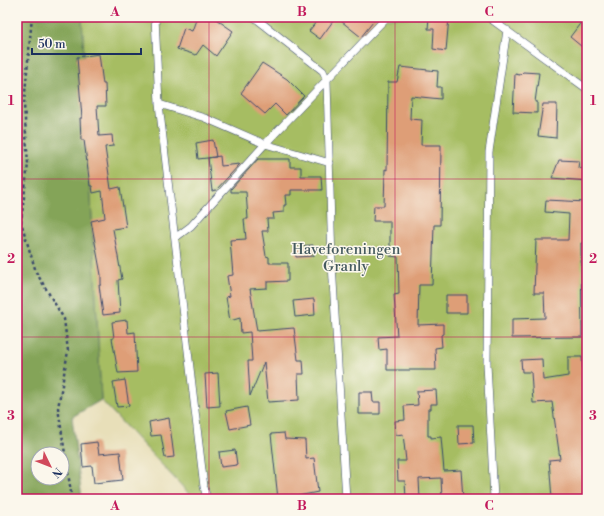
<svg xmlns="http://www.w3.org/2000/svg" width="604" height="516" font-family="'Libre Bodoni',serif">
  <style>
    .green { fill: #a6bd62; stroke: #607660 }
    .forest { fill: #84a458; stroke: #506a5b; fill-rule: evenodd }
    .building { fill: #de9e77 }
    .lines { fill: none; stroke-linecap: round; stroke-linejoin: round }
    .service-casing { stroke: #3a496c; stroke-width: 8 }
    .path { stroke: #3a496c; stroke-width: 2.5; stroke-dasharray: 3 3; stroke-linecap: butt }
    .service { stroke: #fff; stroke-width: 7 }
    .grid { fill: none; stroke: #c2185b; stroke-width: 1; stroke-opacity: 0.55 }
    .labels { text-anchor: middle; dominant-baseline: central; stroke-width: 3; stroke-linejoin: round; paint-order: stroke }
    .park-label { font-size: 15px; fill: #455a5f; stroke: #fbf7ec }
    .neatline { fill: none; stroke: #c2185b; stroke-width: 1.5 }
    .grid-label { font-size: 13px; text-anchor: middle; font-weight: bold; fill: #c2185b }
  </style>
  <rect width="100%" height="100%" fill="#fbf7ec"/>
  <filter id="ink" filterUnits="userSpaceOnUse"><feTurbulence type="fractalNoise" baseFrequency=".025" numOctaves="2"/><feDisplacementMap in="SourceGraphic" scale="8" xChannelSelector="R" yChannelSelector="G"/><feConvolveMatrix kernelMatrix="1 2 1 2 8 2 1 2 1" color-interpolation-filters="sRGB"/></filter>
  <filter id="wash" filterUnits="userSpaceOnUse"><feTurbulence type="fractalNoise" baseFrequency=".012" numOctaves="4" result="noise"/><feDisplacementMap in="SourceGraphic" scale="16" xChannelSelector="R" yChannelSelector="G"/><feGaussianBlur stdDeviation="0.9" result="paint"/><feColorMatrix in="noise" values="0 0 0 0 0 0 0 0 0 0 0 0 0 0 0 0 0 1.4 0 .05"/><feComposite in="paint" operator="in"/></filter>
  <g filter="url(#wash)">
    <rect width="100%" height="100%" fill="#e8dfb9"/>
    <path class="green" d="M82,17H587V499H194L101,400Z"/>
    <path class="forest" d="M17,17H82L101,400L72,417L82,499H17ZM38,454H62V478H38Z"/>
    <g id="blocks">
      <path class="building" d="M197,17H213L233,31L216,56L203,45L196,55L177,49L184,28L192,31Z
        M320,17H377L361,37L336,17L320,39L309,31Z
        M429,17H449L446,51L433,49L434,29H428Z
        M585,17H587V51L570,37Z
        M99,54L103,84H105L106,106H97L99,136L112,135L113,146L105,147L111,189L120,187L126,227L113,229L122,279L118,280L120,313L103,315L99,285H101V275L91,221L105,218L102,191L93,193L92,186H90L84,140H81L80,118H82L77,57Z
        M262,63L287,79L304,96L286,115L275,104L265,114L241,93Z
        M400,67L438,71L437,87H441V99L411,96L410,119L422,120L421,145H441L440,225H434L432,285H419L418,325L443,324V334L441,335L442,347L435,348L436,370H387V349L379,350L378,337L397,336L394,295L399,294L398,257L390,256V221H373L374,206H384L385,169L387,170L388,82H397Z
        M523,72L539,73L535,102H537V113L513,112L515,74L520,75Z
        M543,104H557L556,138L538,136Z
        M213,140L216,157L198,159L196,143Z
        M220,156L221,166L240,164L216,190L212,191L208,158Z
        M258,159H290V167H301V176H321L322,190H291V195H285L286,205H284V212L273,213L274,219H267L268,231H262L266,256L269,257V263H288V281L267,282V288L250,289L257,331L294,328L298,360H303L304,374H298L299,400L268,402L264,362L250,396L248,361H252L250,332L241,333L240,318L230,321L226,297L230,296L227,276L233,275L230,240L246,239L244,219H248L246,192H231V189Z
        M559,160L579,161L578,168L587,169V181L552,178Z
        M546,200L587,202L585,229H587V243H581L582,337L512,338V319L545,318L544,293H534L536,240H568L569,214L545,212Z
        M313,245L314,256L296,257L295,246Z
        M446,295H467V313H446Z
        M314,299L315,315L295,317L293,301Z
        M127,320L128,333L135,332L137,372L118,373L112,338H114L112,322Z
        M568,357H582L584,388H587V499H552L549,460L560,459L552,402L533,403L531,372H522L521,360L542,359L543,380L568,376Z
        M218,373L220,406L207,407L205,374Z
        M125,380L129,406L117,407L113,382Z
        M436,390L437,404H431V409H428V436H431V438L441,437L444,471L461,470L463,499H442L441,478L419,479L420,499H406L405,481H398L397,461H406L403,434L396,435L395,421L405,420L404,406L418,405L417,391Z
        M359,392H372L373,402H380V414H359Z
        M247,407L250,425L230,429L226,411Z
        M169,418L174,457L165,458L161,435L151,436L149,422Z
        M458,425H473L474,443L459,444Z
        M284,433L285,439L305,440L306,459L314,458L318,492L293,497V499H278L271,434Z
        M97,442L99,454L120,452L123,480L94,483L92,466L83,467L81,444Z
        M235,450L237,465L221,467L219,452Z"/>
    </g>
  </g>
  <g filter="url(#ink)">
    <use href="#blocks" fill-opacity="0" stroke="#3a496c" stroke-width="1"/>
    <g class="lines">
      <defs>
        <path id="service" d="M155,17L159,104L204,487L207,499
          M254,17L323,71L327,80L332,264L346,499
          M488,17L587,89
          M159,104L205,118L265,144L330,163
          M175,238L191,226L265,144L387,17
          M494,499L487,364L489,152L507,30"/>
      </defs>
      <use href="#service" class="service-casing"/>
      <path class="path" d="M32,17L24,104L28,164L21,222L36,272L64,319L68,351L58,408L72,499"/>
      <use href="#service" class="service"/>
    </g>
  </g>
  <path class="grid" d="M209,17V499M395,17V499M17,179H587M17,337H587"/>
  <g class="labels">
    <g class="park-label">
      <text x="346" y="249">Haveforeningen<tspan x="346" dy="17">Granly</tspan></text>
    </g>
  </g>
  <rect width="604" height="516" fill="none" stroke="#fbf7ec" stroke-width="44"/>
  <g transform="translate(50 466) rotate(133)"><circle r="19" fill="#fbf7ec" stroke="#a1a7b3"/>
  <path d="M0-3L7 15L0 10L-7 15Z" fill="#d1495b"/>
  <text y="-6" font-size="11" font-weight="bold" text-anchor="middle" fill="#1b2f5e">N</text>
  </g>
  <path d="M32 48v6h109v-6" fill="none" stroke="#1b2f5e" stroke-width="2"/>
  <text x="38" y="48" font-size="12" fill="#1b2f5e" stroke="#fbf7ec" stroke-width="3" paint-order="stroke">50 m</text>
  <rect x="22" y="22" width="560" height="472" class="neatline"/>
  <g class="grid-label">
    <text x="115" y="16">A</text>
    <text x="302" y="16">B</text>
    <text x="489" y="16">C</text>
    <text x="11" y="105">1</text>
    <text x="593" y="105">1</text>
    <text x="11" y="263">2</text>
    <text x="593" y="263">2</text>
    <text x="11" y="420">3</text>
    <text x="593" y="420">3</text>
    <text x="115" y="510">A</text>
    <text x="302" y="510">B</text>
    <text x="489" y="510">C</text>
  </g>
</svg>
